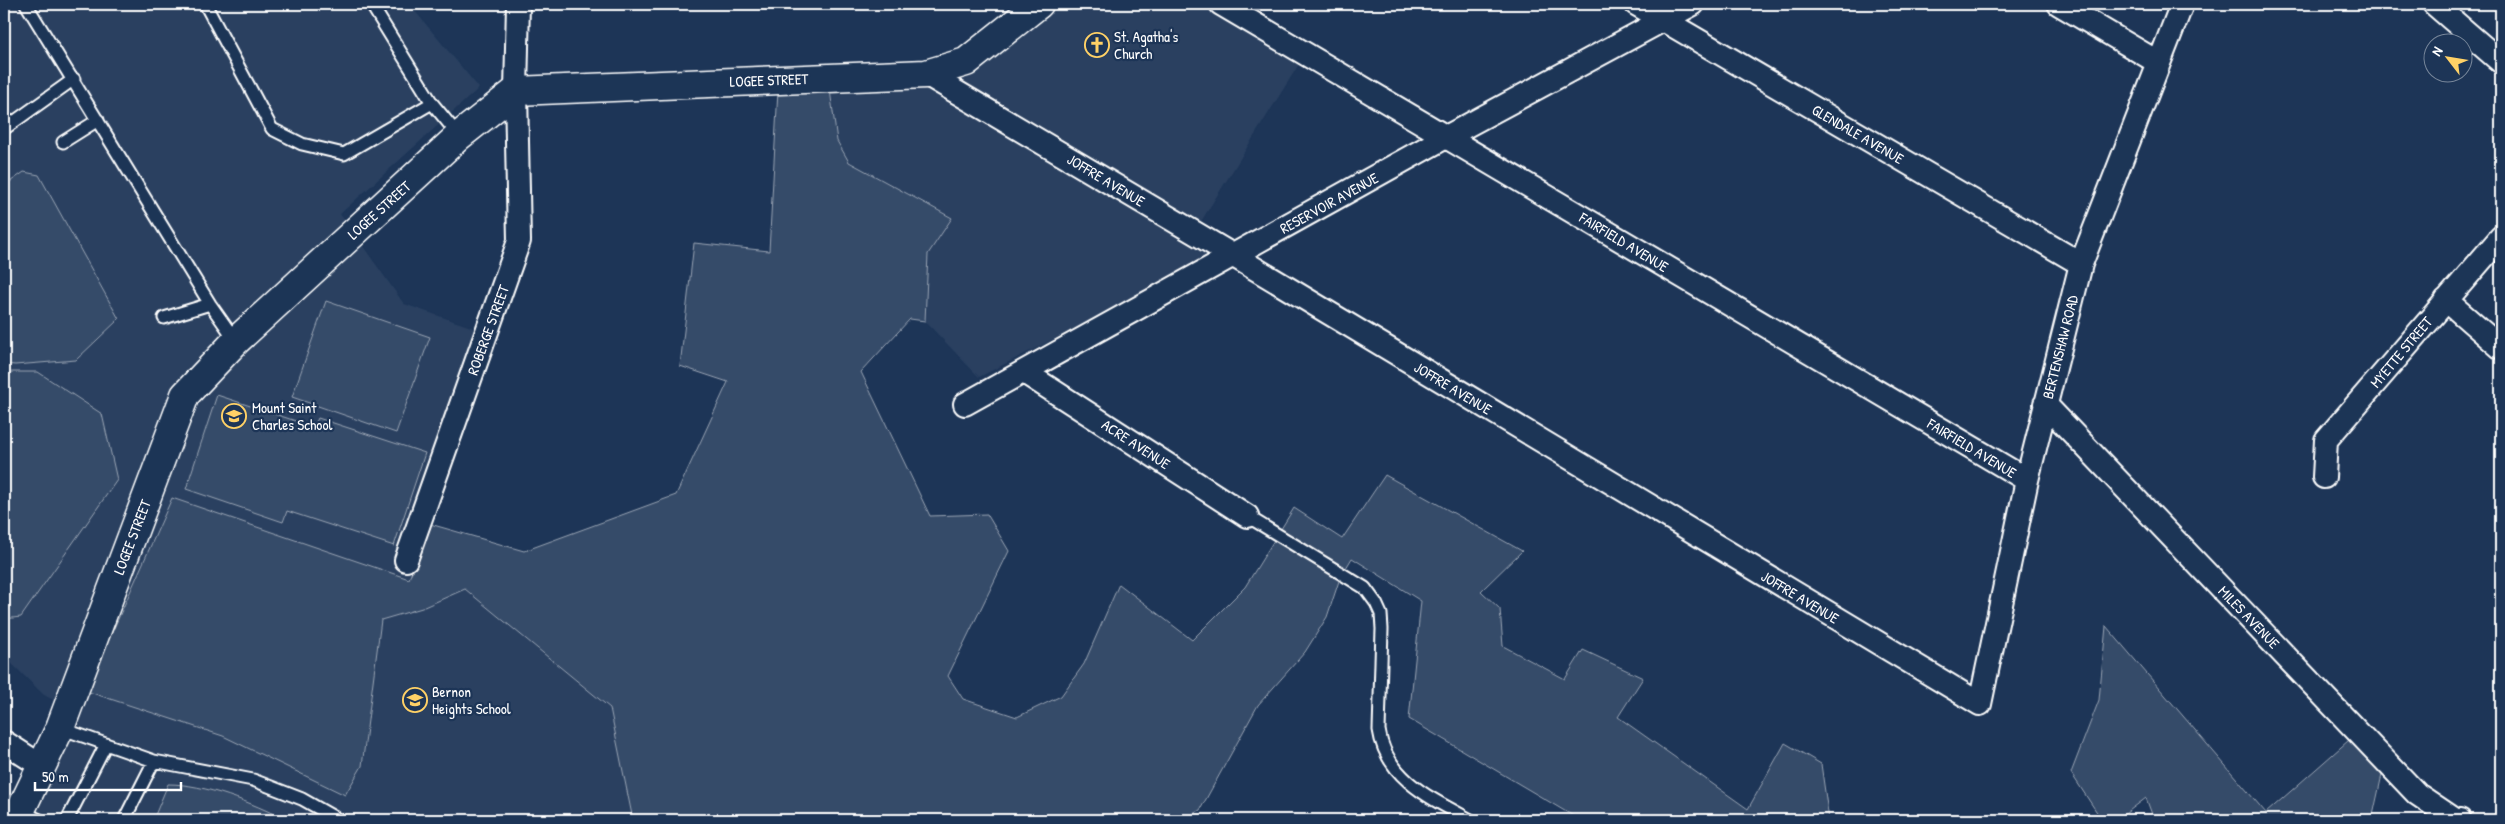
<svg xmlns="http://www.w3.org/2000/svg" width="2505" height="824" font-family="'Patrick Hand',sans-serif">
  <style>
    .built { fill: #2a4161 }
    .green { fill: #364b69; stroke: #9aa5b4 }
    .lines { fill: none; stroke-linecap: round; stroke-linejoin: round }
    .lane-casing { stroke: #fff; stroke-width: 15 }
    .street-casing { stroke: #fff; stroke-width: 26 }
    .secondary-casing { stroke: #fff; stroke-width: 31 }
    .lane { stroke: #1d3557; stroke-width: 11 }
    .street { stroke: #1d3557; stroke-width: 22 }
    .secondary { stroke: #1d3557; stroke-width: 28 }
    .labels { text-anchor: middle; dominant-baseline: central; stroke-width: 4.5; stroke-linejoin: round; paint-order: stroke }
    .poi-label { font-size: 15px; fill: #fff; stroke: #1d3557; text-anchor: start }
    .street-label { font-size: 15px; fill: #fff; stroke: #1d3557 }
  </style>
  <rect width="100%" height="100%" fill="#1d3557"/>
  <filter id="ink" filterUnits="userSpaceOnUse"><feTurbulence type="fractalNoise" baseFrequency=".02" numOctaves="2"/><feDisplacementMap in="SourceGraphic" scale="10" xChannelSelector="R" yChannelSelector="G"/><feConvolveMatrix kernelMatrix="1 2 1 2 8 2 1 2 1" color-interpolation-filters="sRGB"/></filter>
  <g filter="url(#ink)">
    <path class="built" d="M4,4H409L479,88L340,214L404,304L491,334L430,524L409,579L172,499L160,529L381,620L422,608L465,589L610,708L633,820H24L77,712L44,695L4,656Z
      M1046,4H1223L1304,56L1200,223L1237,246L979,377L925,321L928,254L952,218L849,162L837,141L830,90L956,77Z"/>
    <path class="green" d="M778,90H830L837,141L849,162L952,218L928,254L925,321L910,319L861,372L930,516L987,514L1009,551L948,676L963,699L1017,717L1061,696L1084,664L1119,584L1192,640L1245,587L1294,508L1342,539L1385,475L1522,551L1481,591L1500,609L1503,646L1565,679L1583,650L1643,678L1618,717L1748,809L1785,743L1821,764L1829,820H1580L1409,719L1421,601L1352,558L1340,578L1327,617L1305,652L1258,705L1200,810L1182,820H633L610,708L465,589L422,608L381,620L362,766L345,795L223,736L86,691L172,498L409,579L430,524L524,551L676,495L728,382L680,366L694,243L769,251Z
      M24,172L39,175L119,319L76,360L15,365L4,364V186Z
      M326,301L430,337L396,433L292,397Z
      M4,372H38L102,414L117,480L21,617L4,619Z
      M217,395L314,427L318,418L425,453L394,546L287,511L283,522L186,489Z
      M2106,626L2266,813L2357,733L2383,770L2372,820H2154L2146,798L2117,820H2102L2071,773L2099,700Z
      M168,784C205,784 253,803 286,820H153Z"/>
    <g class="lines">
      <defs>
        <path id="lane" d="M26,4L210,304L236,341
          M205,4L272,129L302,144L344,154L432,103L371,4
          M432,103L459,136
          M4,129L74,79
          M63,142L98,120
          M164,318L210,304
          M1247,516L1365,588L1376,603L1381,614L1382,629L1379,730C1386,779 1432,799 1471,820
          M60,728L154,761L253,780L302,799L339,820
          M20,811L40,820
          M67,820L106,744
          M124,820L154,761"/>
        <path id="street" d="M1221,4L2027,480
          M1636,4L2081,264
          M2059,4L2159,63
          M2434,4L2501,62
          M926,74L1234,256L1980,704L2027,480L2081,264L2182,4
          M2446,300L2501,348
          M1024,372L1247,516
          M965,404L1446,137L1693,4
          M2045,404L2417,794L2454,819L2460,820
          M2324,477L2326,440L2501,237
          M406,560L519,241L516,91L518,4
          M4,742L43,767"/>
        <path id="secondary" d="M16,820L60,728L185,395L236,341L459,136L516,91L926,74L966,62L1039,4"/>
      </defs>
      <use href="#lane" class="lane-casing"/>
      <use href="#street" class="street-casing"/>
      <use href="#secondary" class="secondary-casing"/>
      <use href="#lane" class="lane"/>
      <use href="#street" class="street"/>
      <use href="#secondary" class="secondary"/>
    </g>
  </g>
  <defs>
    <symbol id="church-ring" viewBox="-11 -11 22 22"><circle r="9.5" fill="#1d3557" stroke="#ffd166" stroke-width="1.5"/><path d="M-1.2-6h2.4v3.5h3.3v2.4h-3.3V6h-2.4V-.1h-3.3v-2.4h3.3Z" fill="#ffd166"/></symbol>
    <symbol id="school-ring" viewBox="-11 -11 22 22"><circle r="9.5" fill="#1d3557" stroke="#ffd166" stroke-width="1.5"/><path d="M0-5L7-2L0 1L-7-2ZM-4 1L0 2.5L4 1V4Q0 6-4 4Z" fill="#ffd166"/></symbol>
  </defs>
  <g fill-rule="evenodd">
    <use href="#church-ring" x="1083" y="31" width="28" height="28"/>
    <use href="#school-ring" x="220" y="402" width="28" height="28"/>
    <use href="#school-ring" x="401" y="686" width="28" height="28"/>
  </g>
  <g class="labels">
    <g class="poi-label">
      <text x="1114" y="36">St. Agatha's<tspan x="1114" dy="17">Church</tspan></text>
      <text x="252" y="407">Mount Saint<tspan x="252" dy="17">Charles School</tspan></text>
      <text x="432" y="691">Bernon<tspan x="432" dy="17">Heights School</tspan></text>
    </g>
    <g class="street-label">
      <text transform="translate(769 80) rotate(-2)">LOGEE STREET</text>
      <text transform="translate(1858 134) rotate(30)">GLENDALE AVENUE</text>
      <text transform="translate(1106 180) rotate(31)">JOFFRE AVENUE</text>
      <text transform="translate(1329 203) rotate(-29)">RESERVOIR AVENUE</text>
      <text transform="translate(379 210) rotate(-42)">LOGEE STREET</text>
      <text transform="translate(1624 242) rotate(31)">FAIRFIELD AVENUE</text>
      <text transform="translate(488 330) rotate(-70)">ROBERGE STREET</text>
      <text transform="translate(2060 347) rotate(-76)">BERTENSHAW ROAD</text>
      <text transform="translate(2401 352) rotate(-50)">MYETTE STREET</text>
      <text transform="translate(1453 388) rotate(31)">JOFFRE AVENUE</text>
      <text transform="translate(1136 444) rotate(33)">ACRE AVENUE</text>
      <text transform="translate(1972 448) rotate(31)">FAIRFIELD AVENUE</text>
      <text transform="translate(132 537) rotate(-69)">LOGEE STREET</text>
      <text transform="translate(1800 597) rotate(31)">JOFFRE AVENUE</text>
      <text transform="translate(2249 617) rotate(46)">MILES AVENUE</text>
    </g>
  </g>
  <rect width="2505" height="824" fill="none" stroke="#1d3557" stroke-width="20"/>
  <rect x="10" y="10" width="2485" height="804" fill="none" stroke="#fff" stroke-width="2" filter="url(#ink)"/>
  <g transform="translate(2448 58) rotate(301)"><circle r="24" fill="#1d3557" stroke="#77869a"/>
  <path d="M0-4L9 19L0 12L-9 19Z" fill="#ffd166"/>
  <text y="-8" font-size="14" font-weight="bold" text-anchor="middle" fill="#ffffff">N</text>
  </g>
  <path d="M35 782v8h146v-8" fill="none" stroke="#ffffff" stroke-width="2.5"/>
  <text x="42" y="782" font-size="15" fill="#ffffff" stroke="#1d3557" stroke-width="4" paint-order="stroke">50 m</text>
</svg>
